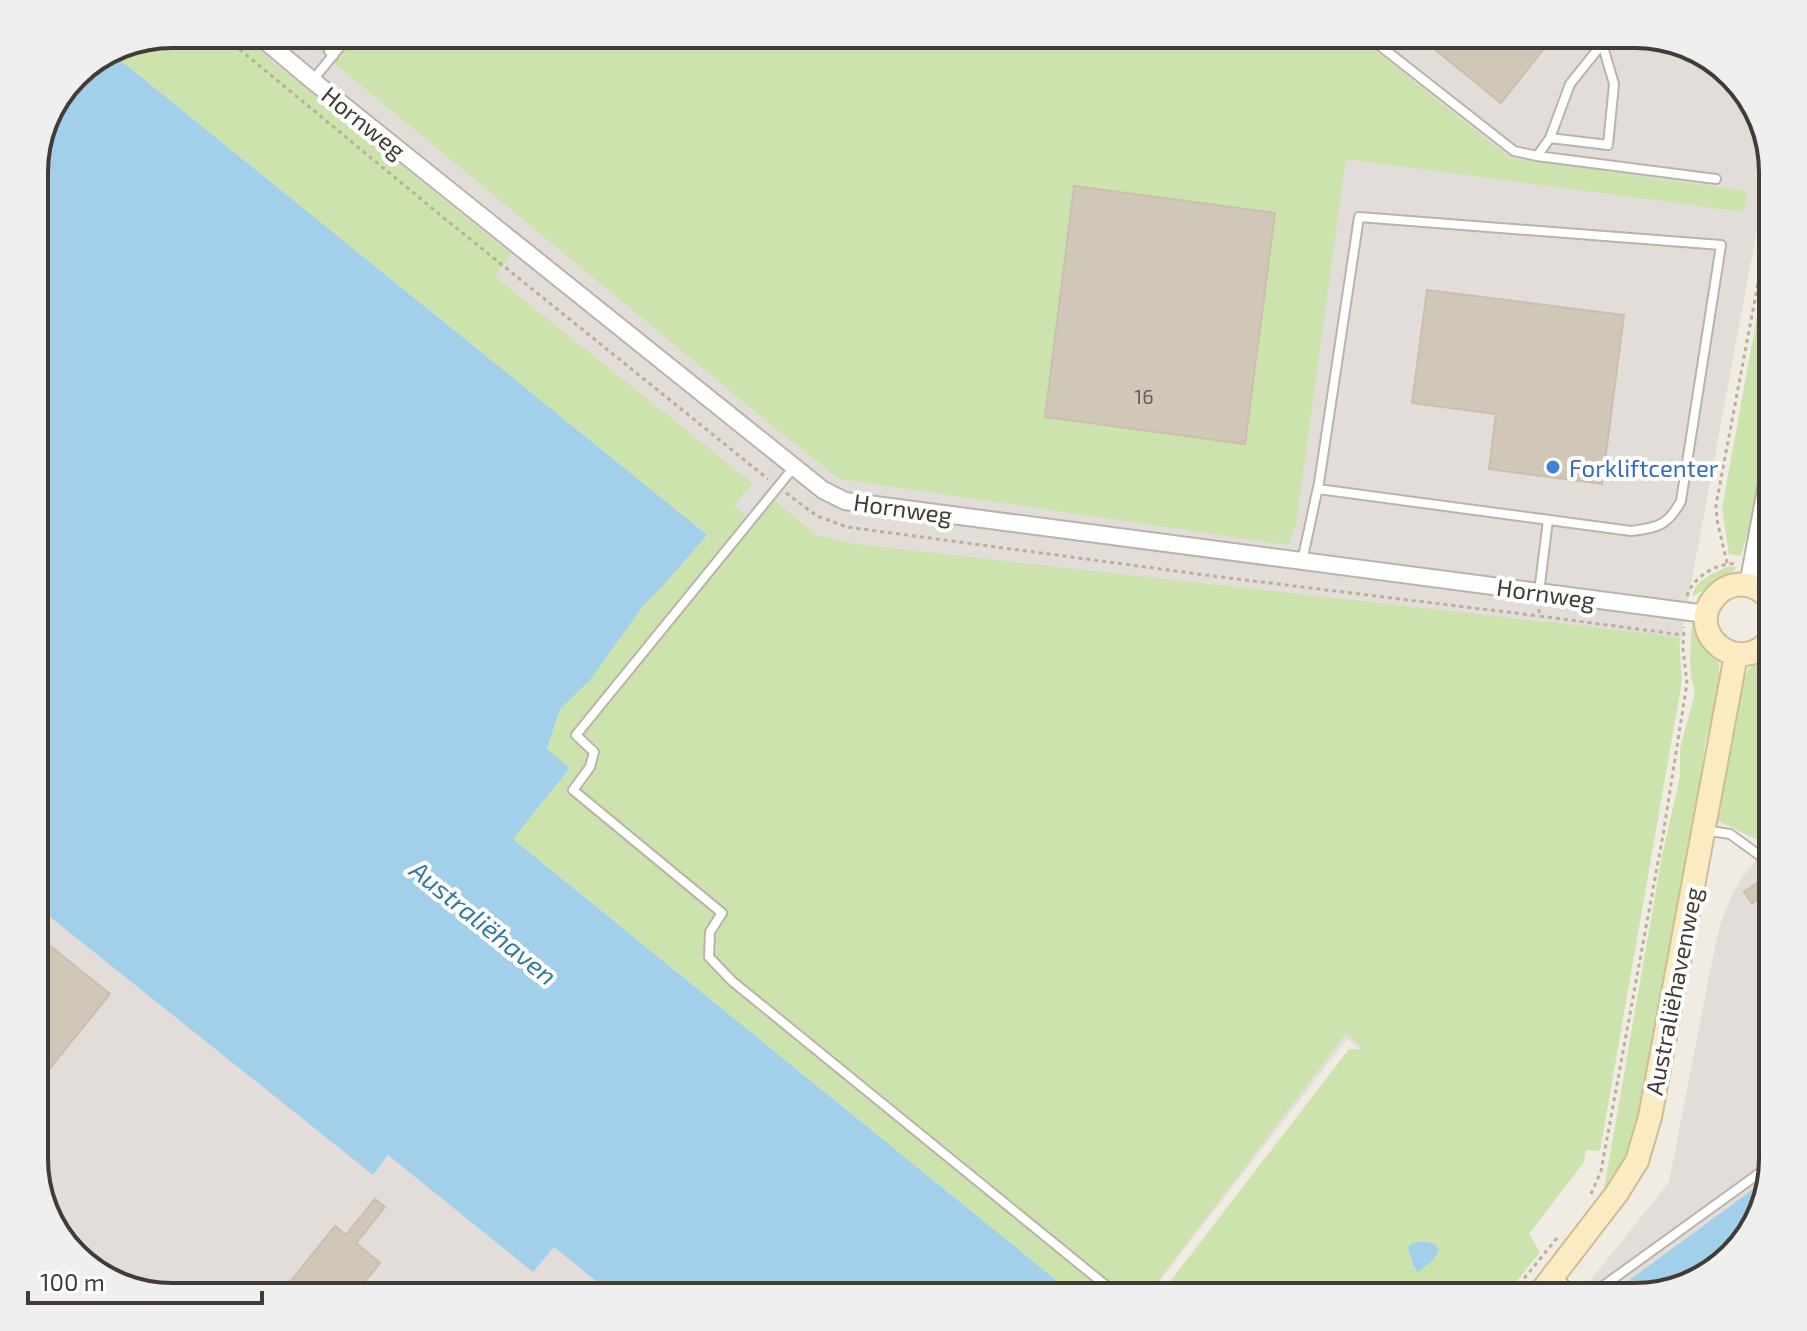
<svg xmlns="http://www.w3.org/2000/svg" width="1807" height="1331" font-family="'Exo 2',sans-serif">
  <style>
    .industrial { fill: #e2ddd8 }
    .green { fill: #cde3ae; fill-rule: evenodd }
    .parking { fill: #e1dfdb }
    .water { fill: #a2cfea }
    .building { fill: #d1c7b9; stroke: #cbbead; stroke-width: 2 }
    .lines { fill: none; stroke-linecap: round; stroke-linejoin: round }
    .lane-casing { stroke: #bbb3a7; stroke-width: 12 }
    .street-casing { stroke: #bbb3a7; stroke-width: 20 }
    .secondary-casing { stroke: #cebd96; stroke-width: 26 }
    .path { stroke: #bcae99; stroke-width: 3; stroke-dasharray: 4 4; stroke-linecap: butt }
    .lane { stroke: #fff; stroke-width: 8 }
    .street { stroke: #fff; stroke-width: 16 }
    .secondary { stroke: #fbebc3; stroke-width: 22 }
    .shop-dot { fill: #3f7fe0; stroke: #fff; stroke-width: 3 }
    .labels { text-anchor: middle; dominant-baseline: central; stroke-width: 8; stroke-linejoin: round; paint-order: stroke }
    .number-label { font-size: 20px; fill: #665f55 }
    .street-label { font-size: 24px; fill: #423c34; stroke: #fff }
    .shop-label { font-size: 24px; fill: #366cbe; stroke: #fff; text-anchor: start }
    .water-label { font-size: 26px; font-style: italic; fill: #357aa5; stroke: #fff }
    .rim { fill: none; stroke: #423c34; stroke-width: 4 }
  </style>
  <rect width="100%" height="100%" fill="#f0ece3"/>
  <path class="industrial" d="M172,34H1636L1720,63L1759,111L1770,159L1630,913L1466,1134L1347,1039L1147,1297H1077L114,56Z
    M34,788L657,1297H171L87,1268L48,1221L34,1168Z
    M1773,840V1160L1744,1244L1696,1283L1635,1297H1577L1669,1182L1714,951L1722,919L1732,895L1741,879Z"/>
  <path class="green" d="M172,34H238L511,254L495,277L817,535L855,544L1679,637L1682,681L1600,1151L1586,1150L1584,1162L1529,1234L1540,1252L1504,1297H1170L1165,1292L1172,1279L1349,1049H1364L1346,1033L1146,1297H1077L513,839L570,768L547,750L560,709L609,654L643,606L661,588L707,535L115,56ZM1422,1241L1432,1243L1413,1265L1408,1249Z
    M299,34H1354L1510,158L1747,191L1744,212L1346,159L1296,525L1288,545L840,479L782,434Z
    M1773,229V401L1750,525L1741,556L1729,554L1722,508Z
    M1727,567H1737C1726,581 1709,589 1692,596C1696,579 1713,574 1727,567Z
    M1692,621L1714,652L1719,664V687L1705,745L1693,842L1652,1046L1638,1133L1623,1167L1603,1195L1662,856L1680,776V748L1695,693L1691,677L1690,657Z
    M1773,652V840L1768,845L1716,820L1735,707L1748,670L1757,661L1766,658Z"/>
  <path class="parking" d="M753,483L765,493L747,516L734,506Z"/>
  <path class="water" d="M115,56L707,535L661,588L643,606L590,680L560,709L547,749L570,768L513,839L1077,1297H616L554,1247L533,1272L388,1155L373,1175L34,904V162L48,111L81,68Z
    M1767,1179L1744,1244L1696,1283L1636,1297H1622L1616,1290Z
    M1422,1241C1429,1242 1437,1243 1439,1251L1432,1261L1418,1272L1413,1265L1408,1249L1410,1244Z"/>
  <path class="building" d="M1416,34H1531L1546,46L1501,103Z
    M1074,186L1275,213L1245,444L1045,417Z
    M1427,290L1624,315L1602,484L1489,469L1496,414L1412,403Z
    M1758,882L1769,891L1752,903L1744,892Z
    M34,933L110,994L34,1088Z
    M375,1199L385,1207L356,1243L380,1263L362,1285L377,1297H278L335,1226L346,1235Z"/>
  <g class="lines">
    <defs>
      <path id="lane" d="M326,34L329,51L333,56
        M1365,34L1514,151L1537,156L1550,138
        M1602,43L1614,84L1608,145L1550,138L1570,84L1610,34
        M313,80L350,34
        M1537,156L1716,179
        M794,467L576,735L594,752L590,767L573,790L722,913L710,932L709,957L732,981L1120,1297
        M1302,561C1308,535 1313,509 1319,483L1359,217L1721,245L1681,501C1668,525 1658,528 1631,531L1318,489
        M1539,592L1548,520
        M1704,830L1730,834L1773,865
        M1555,1276L1578,1296L1588,1297L1772,1164"/>
      <path id="street" d="M257,34L313,81L823,490L845,501L1706,614
        M1748,585L1773,452"/>
      <path id="secondary" d="M1773,603C1764,591 1752,582 1736,585C1728,586 1720,591 1715,597C1683,633 1741,681 1773,636
        M1537,1297L1617,1193L1637,1161L1650,1117L1736,655"/>
    </defs>
    <use href="#lane" class="lane-casing"/>
    <use href="#street" class="street-casing"/>
    <use href="#secondary" class="secondary-casing"/>
    <path class="path" d="M221,34L439,214L768,479
      M786,493L817,516L847,527L1213,576L1539,616
      M1727,563L1717,520L1716,505L1773,204
      M1687,596C1693,577 1717,562 1737,564
      M1539,609V616L1683,635
      M1591,1194L1601,1171L1663,835L1687,683L1683,649L1684,627
      M1509,1297L1557,1238"/>
    <use href="#lane" class="lane"/>
    <use href="#street" class="street"/>
    <use href="#secondary" class="secondary"/>
  </g>
  <circle class="shop-dot" cx="1553" cy="467" r="8"/>
  <g class="labels">
    <g class="number-label">
      <text x="1144" y="396">16</text>
    </g>
    <g class="street-label">
      <text transform="translate(364 122) rotate(39)">Hornweg</text>
      <text transform="translate(903 508) rotate(8)">Hornweg</text>
      <text transform="translate(1546 593) rotate(8)">Hornweg</text>
      <text transform="translate(1673 991) rotate(-79)">Australiëhavenweg</text>
    </g>
    <g class="shop-label">
      <text x="1569" y="467">Forkliftcenter</text>
    </g>
    <g class="water-label">
      <text transform="translate(484 922) rotate(39)">Australiëhaven</text>
    </g>
  </g>
  <path d="M0 0H1807V1331H0ZM172 48H1635A124 124 0 0 1 1759 172V1159A124 124 0 0 1 1635 1283H172A124 124 0 0 1 48 1159V172A124 124 0 0 1 172 48Z" fill="#f0efef" fill-rule="evenodd"/>
  <path class="rim" d="M172 48H1635A124 124 0 0 1 1759 172V1159A124 124 0 0 1 1635 1283H172A124 124 0 0 1 48 1159V172A124 124 0 0 1 172 48Z"/>
  <path d="M28 1291v12h234v-12" fill="none" stroke="#423c34" stroke-width="4"/>
  <text x="40" y="1291" font-size="24" fill="#423c34" stroke="#ffffff" stroke-width="6" paint-order="stroke">100 m</text>
</svg>
